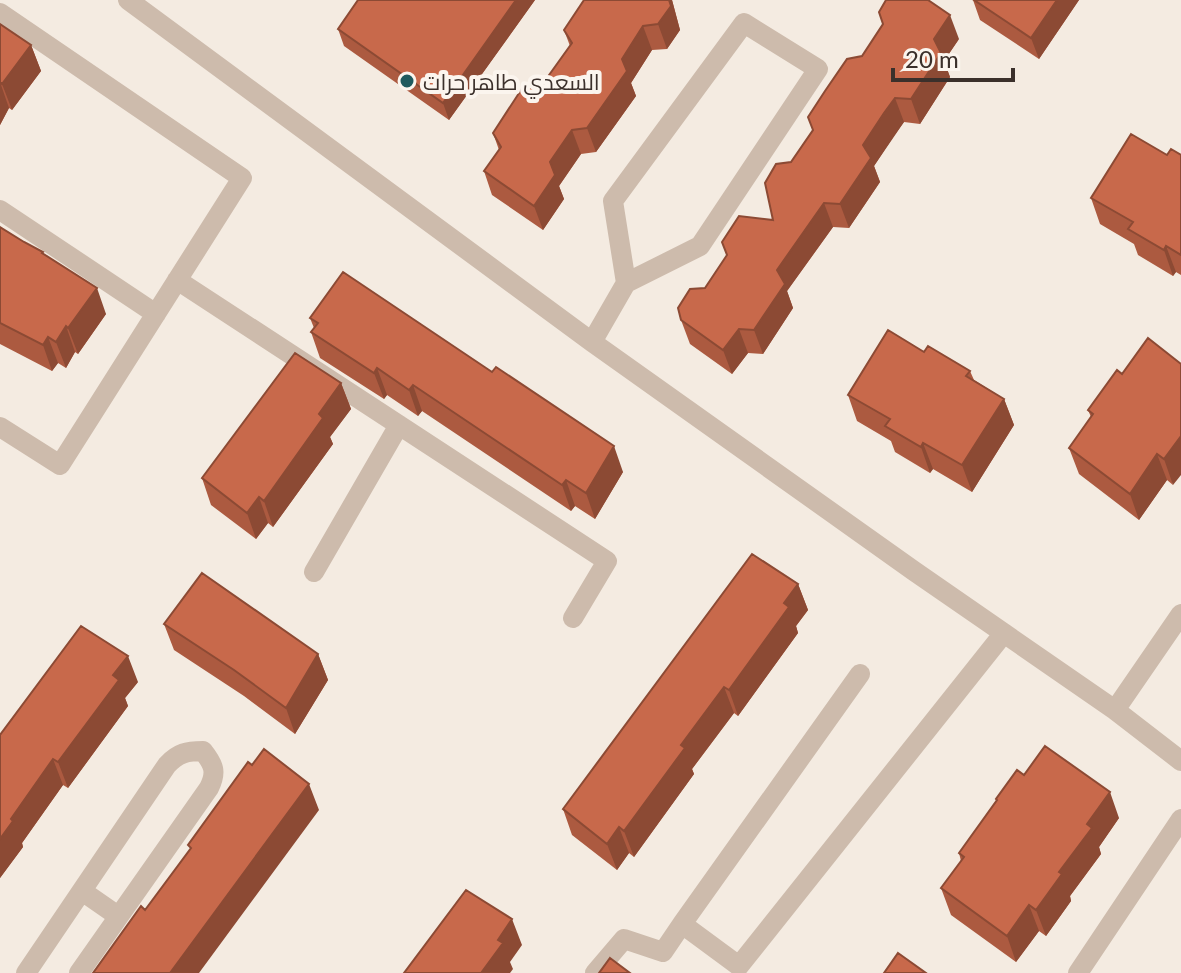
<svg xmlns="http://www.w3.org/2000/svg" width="1181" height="973" font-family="Lato,Cairo,sans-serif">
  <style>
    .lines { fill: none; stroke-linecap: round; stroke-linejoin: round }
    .minor { stroke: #cdbbac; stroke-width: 20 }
    .wall { fill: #ac5a40 }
    .shaded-wall { fill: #8c4a34 }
    .building { fill: #c8694b; stroke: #8c4a34; stroke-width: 2 }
    .poi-dot { fill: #1f5a5e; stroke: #fbf5ee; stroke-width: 3 }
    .labels { text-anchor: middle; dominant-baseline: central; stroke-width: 8; stroke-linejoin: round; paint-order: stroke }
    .poi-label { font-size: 22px; fill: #3b302b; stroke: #fbf5ee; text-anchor: start }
  </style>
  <rect width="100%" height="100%" fill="#f4ebe1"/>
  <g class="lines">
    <path class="minor" d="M128,0L592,342L914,571L1115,710L1181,761
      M0,13L242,178L60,465L0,427
      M0,210L156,314
      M177,280L607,561L573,618
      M592,342L626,283L700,246L818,69L744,23L613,201L626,283
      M314,572L399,425
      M1115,710L1181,614
      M82,891L118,916
      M682,924L860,674
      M26,973L167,765C178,753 187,751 203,751C214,765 217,772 209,788L79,973
      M595,973L624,939L663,952L682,924L739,966L1004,633
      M1078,973L1181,819"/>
  </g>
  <path class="wall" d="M535,0L449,120L344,46L338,29Z
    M584,0H672L680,30L667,49L652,50L631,83L636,96L596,152L581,154L559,186L564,199L543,230L492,195L484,171L499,150L493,133L539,89L570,46L564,30Z
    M973,0H1079L1039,59L980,20Z
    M0,24L31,45L41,71L12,110L9,108L0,125Z
    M959,39L944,61L950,77L920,124L904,122L893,137L874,166L880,182L849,228L833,227L787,291L793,308L763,354L748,353L732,374L690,344L681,320L705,288L773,220L791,162Z
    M1167,155H1181V275L1176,272L1173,276L1138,255L1134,244L1100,224L1091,198Z
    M0,227L44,255L106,314L78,354L75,352L66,368L58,363L52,371L0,344Z
    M310,318L492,372L623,472L595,519L575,506L571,511L422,411L418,416L387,395L384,399L320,358L311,332L314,328Z
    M1148,338L1173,485L1167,480L1139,520L1079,474L1069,448L1091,417L1088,410L1122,374Z
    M924,352L970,371L974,380L1004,399L1014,425L972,492L933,469L930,473L895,452L891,441L857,421L848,395Z
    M341,383L351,409L330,437L333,444L273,527L268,523L256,539L211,505L202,478Z
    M798,584L808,610L796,626L798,633L738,716L734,713L692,769L694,774L634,857L629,853L617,870L572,835L563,809Z
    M164,624L318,654L328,680L295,734L244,696L174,650Z
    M138,682L125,698L128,706L68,788L63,785L22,843L23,847L0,878V735Z
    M1024,775L1119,818L1099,847L1101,854L1070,896L1071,901L1046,936L1039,931L1016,962L951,915L941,888L961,861L959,853Z"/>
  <path class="shaded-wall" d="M516,0H535L449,120L443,103Z
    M669,0H672L680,30L667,49L658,24Z
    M1057,0H1079L1039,59L1031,38Z
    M950,15L959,39L944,61L950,77L920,124L911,99L934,39Z
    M643,26L652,50L631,83L636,96L596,152L587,128L622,59Z
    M31,45L41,71L12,110L2,84Z
    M0,82L9,108L0,125Z
    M895,98L904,122L874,166L880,182L849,228L840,204L863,145Z
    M572,130L581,154L559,186L564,199L543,230L534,206L550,162Z
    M824,203L833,227L787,291L793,308L763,354L754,330L777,270Z
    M1166,246L1176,272L1173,276L1164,250Z
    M97,288L106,314L78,354L68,328Z
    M66,326L75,352L66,368L56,342Z
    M739,329L748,353L732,374L723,350Z
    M48,337L58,363L52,371L43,345Z
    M377,368L387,395L384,399L374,373Z
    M341,383L351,409L330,437L333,444L273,527L264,501L319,414Z
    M413,385L422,411L418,416L409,390Z
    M1004,399L1014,425L972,492L962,465Z
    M1181,436V475L1173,485L1164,459Z
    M923,443L933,469L930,473L921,447Z
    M614,446L623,472L595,519L586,493Z
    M1157,454L1167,480L1139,520L1130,494Z
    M566,480L575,506L571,511L562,485Z
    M259,497L268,523L256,539L247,513Z
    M798,584L808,610L796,626L798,633L738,716L729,690L784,603Z
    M318,654L328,680L295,734L286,708Z
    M128,656L138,682L125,698L128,706L68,788L58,762L113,675Z
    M724,687L734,713L692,769L694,774L634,857L624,831L681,745Z
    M53,759L63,785L22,843L23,847L0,878V839L11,819Z
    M309,784L319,810L199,973H170Z
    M1110,792L1119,818L1099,847L1101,854L1070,896L1071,901L1046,936L1036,910L1087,824Z
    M619,827L629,853L617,870L607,844Z
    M1029,905L1039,931L1016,962L1007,936Z
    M512,919L522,945L510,962L513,969L510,973H481L498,940Z"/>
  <path class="building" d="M358,0H516L443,103L338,29Z
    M584,0H669L671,6L658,24L643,26L622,59L627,71L587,128L572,130L550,162L555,175L534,206L484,171L501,147L493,133L523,87L539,89L572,43L564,30Z
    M886,0H928L950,15L934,39L941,53L911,99L895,98L884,113L863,145L871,158L840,204L824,203L777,270L785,284L754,330L739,329L723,350L681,320L678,308L690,289L705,288L727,255L722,242L739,216L773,220L765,183L776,164L791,162L813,130L808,117L825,91L847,59L862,56L883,24L879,12Z
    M974,0H1057L1031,38Z
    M0,24L31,45L2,84L0,82Z
    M1131,134L1167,155L1171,149L1181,155V255L1166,246L1164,250L1128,229L1133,222L1091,198Z
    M0,227L24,242L43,252L42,253L97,288L68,328L66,326L56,342L48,337L43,345L0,323Z
    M343,272L492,372L496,367L614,446L586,493L566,480L562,485L413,385L409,390L377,368L374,373L311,332L318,323L310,318Z
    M888,330L924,352L928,346L970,371L966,376L1004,399L962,465L923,443L921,447L885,426L890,419L848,395Z
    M1148,338L1181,364V436L1164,459L1157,454L1130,494L1069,448L1093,414L1088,410L1117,370L1122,374Z
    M295,353L341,383L319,414L323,418L264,501L259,497L247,513L202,478Z
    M752,554L798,584L784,603L789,607L729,690L724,687L681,745L685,748L624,831L619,827L607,844L563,809Z
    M202,573L318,654L286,708L234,670L164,624Z
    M81,626L128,656L113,675L119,680L58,762L53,759L11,819L13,821L0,839V735Z
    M1045,746L1110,792L1087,824L1092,828L1059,872L1062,874L1036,910L1029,905L1007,936L941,888L964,857L959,853L997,800L996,799L1017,770L1024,775Z
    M264,749L309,784L170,973H93L141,906L145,910L191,848L188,845L248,762L252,765Z
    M466,890L512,919L498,940L503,943L481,973H404Z
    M898,953L926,973H884Z
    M610,958L630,973H599Z"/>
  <circle class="poi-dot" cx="407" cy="81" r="8"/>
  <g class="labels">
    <g class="poi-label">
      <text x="423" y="81">السعدي طاهر حرات</text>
    </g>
  </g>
  <path d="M893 68v12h120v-12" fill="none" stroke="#3b302b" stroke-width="4"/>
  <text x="905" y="68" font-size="24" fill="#3b302b" stroke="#fbf5ee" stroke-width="6" paint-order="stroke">20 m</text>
</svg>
